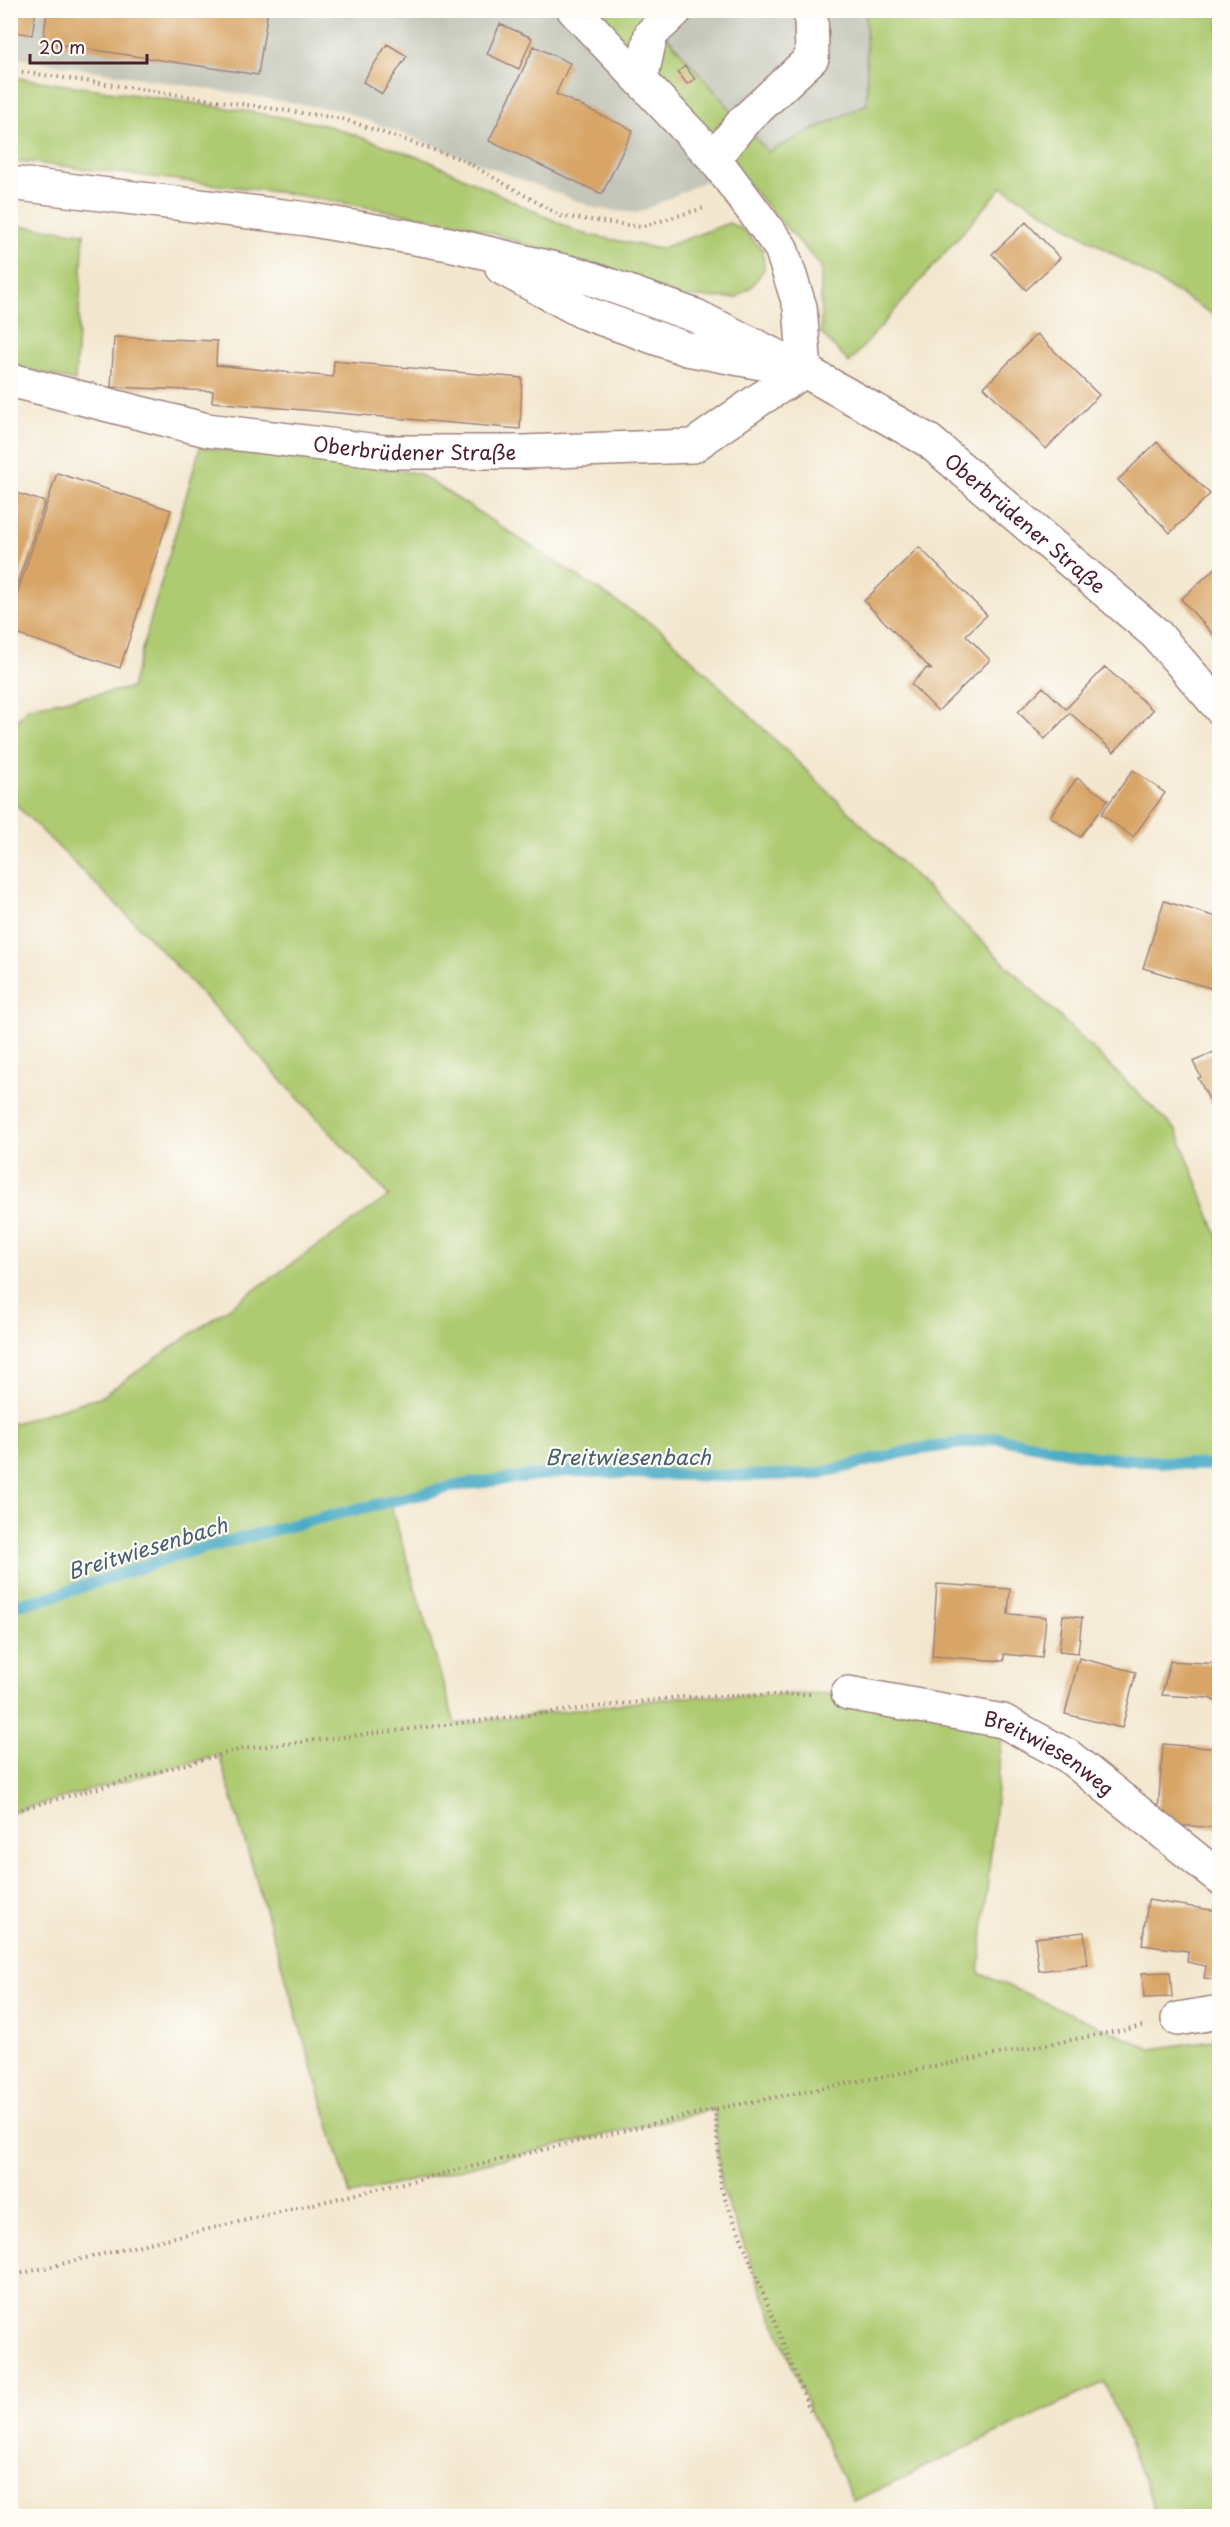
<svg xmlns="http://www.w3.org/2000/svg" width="1230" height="2527" font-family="'Playpen Sans',sans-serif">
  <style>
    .industrial { fill: #c4c6b9 }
    .green { fill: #aecb72; stroke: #7c754e; stroke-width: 1.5 }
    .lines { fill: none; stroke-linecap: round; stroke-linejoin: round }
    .stream { stroke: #44a9c4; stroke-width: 12 }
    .building { fill: #d8a566 }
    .minor-casing { stroke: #9e837d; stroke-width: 36 }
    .path { stroke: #9e837d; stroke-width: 4; stroke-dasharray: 1.5 4.5; stroke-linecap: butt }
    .minor { stroke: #fff; stroke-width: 33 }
    .labels { text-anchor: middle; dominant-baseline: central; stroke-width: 4.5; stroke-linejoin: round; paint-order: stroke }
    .street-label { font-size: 20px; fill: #4a1f2b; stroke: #fdfcf7 }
    .water-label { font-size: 21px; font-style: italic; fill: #475d70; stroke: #fdfcf7 }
  </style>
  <rect width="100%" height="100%" fill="#fdfcf7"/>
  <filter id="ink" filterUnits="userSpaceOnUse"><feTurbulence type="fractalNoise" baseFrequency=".0167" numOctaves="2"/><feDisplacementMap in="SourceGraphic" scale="12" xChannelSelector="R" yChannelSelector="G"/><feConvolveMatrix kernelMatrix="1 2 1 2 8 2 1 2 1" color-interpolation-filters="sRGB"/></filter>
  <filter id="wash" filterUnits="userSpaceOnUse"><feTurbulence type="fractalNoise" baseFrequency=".008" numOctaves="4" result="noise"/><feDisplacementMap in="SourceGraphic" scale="24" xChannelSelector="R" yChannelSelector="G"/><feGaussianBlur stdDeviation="1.35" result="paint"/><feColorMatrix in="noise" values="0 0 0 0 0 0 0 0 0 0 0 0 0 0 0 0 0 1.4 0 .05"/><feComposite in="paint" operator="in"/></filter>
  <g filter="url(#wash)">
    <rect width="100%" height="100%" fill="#f3e7cf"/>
    <path class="industrial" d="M10,11H866L867,104L638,213L598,209L343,111L11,57Z"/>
    <path class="green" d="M592,11H645L768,152L867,104L866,11H1219V318L1002,187L849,363L821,333V266Z
      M11,77L234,109L326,125L429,161L580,233L659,249L729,223L742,229L763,250L764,269L752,286L736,298L681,297L468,225L286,193L11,160Z
      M11,225L84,233L75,381L11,365Z
      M200,447L418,473L664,632L1177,1131L1219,1240V1464L1203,1465L1095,1457L997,1438L913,1450L816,1474L719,1476L568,1471L460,1485L390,1502L455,1724L680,1697L848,1693L1005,1706L979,1973L1151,2049L1219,2039V2516H1139L1155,2509L1105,2382L854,2501L811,2413L721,2188L714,2109L350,2195L219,1755L11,1812V1424L102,1396L389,1196L147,935L11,800V728L28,707L131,688Z"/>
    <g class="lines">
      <path class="stream" d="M10,1605L44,1599L185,1553L328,1516L460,1485L568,1471L719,1476L816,1474L913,1450L997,1438L1095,1457L1203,1465L1220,1464"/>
    </g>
    <g id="blocks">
      <path class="building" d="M11,10H36L32,35L10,31Z
        M47,10H268L258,75L43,42Z
        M500,24L532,38L519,69L487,54Z
        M387,44L407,56L382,94L363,82Z
        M534,46L570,63L556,94L633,130L602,194L489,141Z
        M685,66L695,79L687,84L678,72Z
        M1026,222L1060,258L1026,290L992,254Z
        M1037,334L1099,395L1046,449L984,387Z
        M114,337L217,341L216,365L333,377L334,361L522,378L520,429L212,402L213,391L111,387Z
        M1157,442L1210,494L1170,533L1118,480Z
        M57,473L171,510L120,668L10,632V615Z
        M10,491L45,502L11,602H10Z
        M919,547L987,615L966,635L990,660L938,711L911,684L927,668L932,670L864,601Z
        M1220,564V642L1181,599Z
        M1105,667L1153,710L1114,752L1070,713L1045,739L1018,712L1043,687L1066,709Z
        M1133,770L1165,793L1133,837L1101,814Z
        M1077,778L1108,800L1080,837L1050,816Z
        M1164,901L1220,918V991L1143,968Z
        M1220,1049V1112L1215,1103L1212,1105L1198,1078L1201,1077L1193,1062Z
        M937,1584L1010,1589L1008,1614L1046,1617L1042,1658L1004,1654V1661L932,1656Z
        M1063,1615L1082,1618L1078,1653L1059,1651Z
        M1079,1658L1136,1672L1122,1728L1065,1714Z
        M1170,1661L1220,1664V1704L1209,1698L1162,1695Z
        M1163,1744L1220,1749V1828L1157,1824Z
        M1148,1900L1218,1911L1216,1923H1220V1980L1204,1978L1206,1966L1187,1962L1188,1951L1142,1945Z
        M1084,1932L1088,1965L1039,1971L1035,1938Z
        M1170,1972L1172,1997L1144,1998L1142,1973Z
        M1220,2076V2094L1214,2095L1211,2077Z"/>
    </g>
  </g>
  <g filter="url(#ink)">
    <use href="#blocks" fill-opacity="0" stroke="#9e837d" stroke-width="1.5"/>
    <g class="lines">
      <defs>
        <g id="minor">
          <path d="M574,10L714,158L781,248L800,307L805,371"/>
          <path d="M641,80L651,34L676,10"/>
          <path d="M714,158L743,122L812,58L811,10"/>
          <path id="s1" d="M10,183L307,219L449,244L581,275L696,316L805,371L929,441L1156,634L1220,708"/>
          <path d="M502,268L583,312L687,349L767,364"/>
          <path id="s2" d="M10,380L207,430L386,452H524L693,446L760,399L805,371"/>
          <path id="s3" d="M848,1693L1003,1721L1068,1756L1220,1878"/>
          <path d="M1178,2019L1220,2012"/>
        </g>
      </defs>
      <use href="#minor" class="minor-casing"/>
      <path class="path" d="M10,70L343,119L463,160L561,216L641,227L707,207
        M10,1812L242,1749L680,1697L811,1694
        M715,2109L721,2188L811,2413
        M10,2276L715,2109L1143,2026"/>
      <use href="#minor" class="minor"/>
    </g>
  </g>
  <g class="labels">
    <g class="street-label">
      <text stroke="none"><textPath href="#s2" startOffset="412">Oberbrüdener Straße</textPath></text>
      <text stroke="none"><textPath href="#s1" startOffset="1092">Oberbrüdener Straße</textPath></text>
      <text stroke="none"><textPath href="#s3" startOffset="213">Breitwiesenweg</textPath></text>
    </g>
    <g class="water-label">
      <text x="628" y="1456">Breitwiesenbach</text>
      <text transform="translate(147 1547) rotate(-17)">Breitwiesenbach</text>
    </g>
  </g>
  <rect width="1230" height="2527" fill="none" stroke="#fdfcf7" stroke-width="36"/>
  <path d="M30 54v9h117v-9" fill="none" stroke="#4a1f2b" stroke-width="3"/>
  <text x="39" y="54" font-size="18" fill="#4a1f2b" stroke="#fdfcf7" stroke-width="4.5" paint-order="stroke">20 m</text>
</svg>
